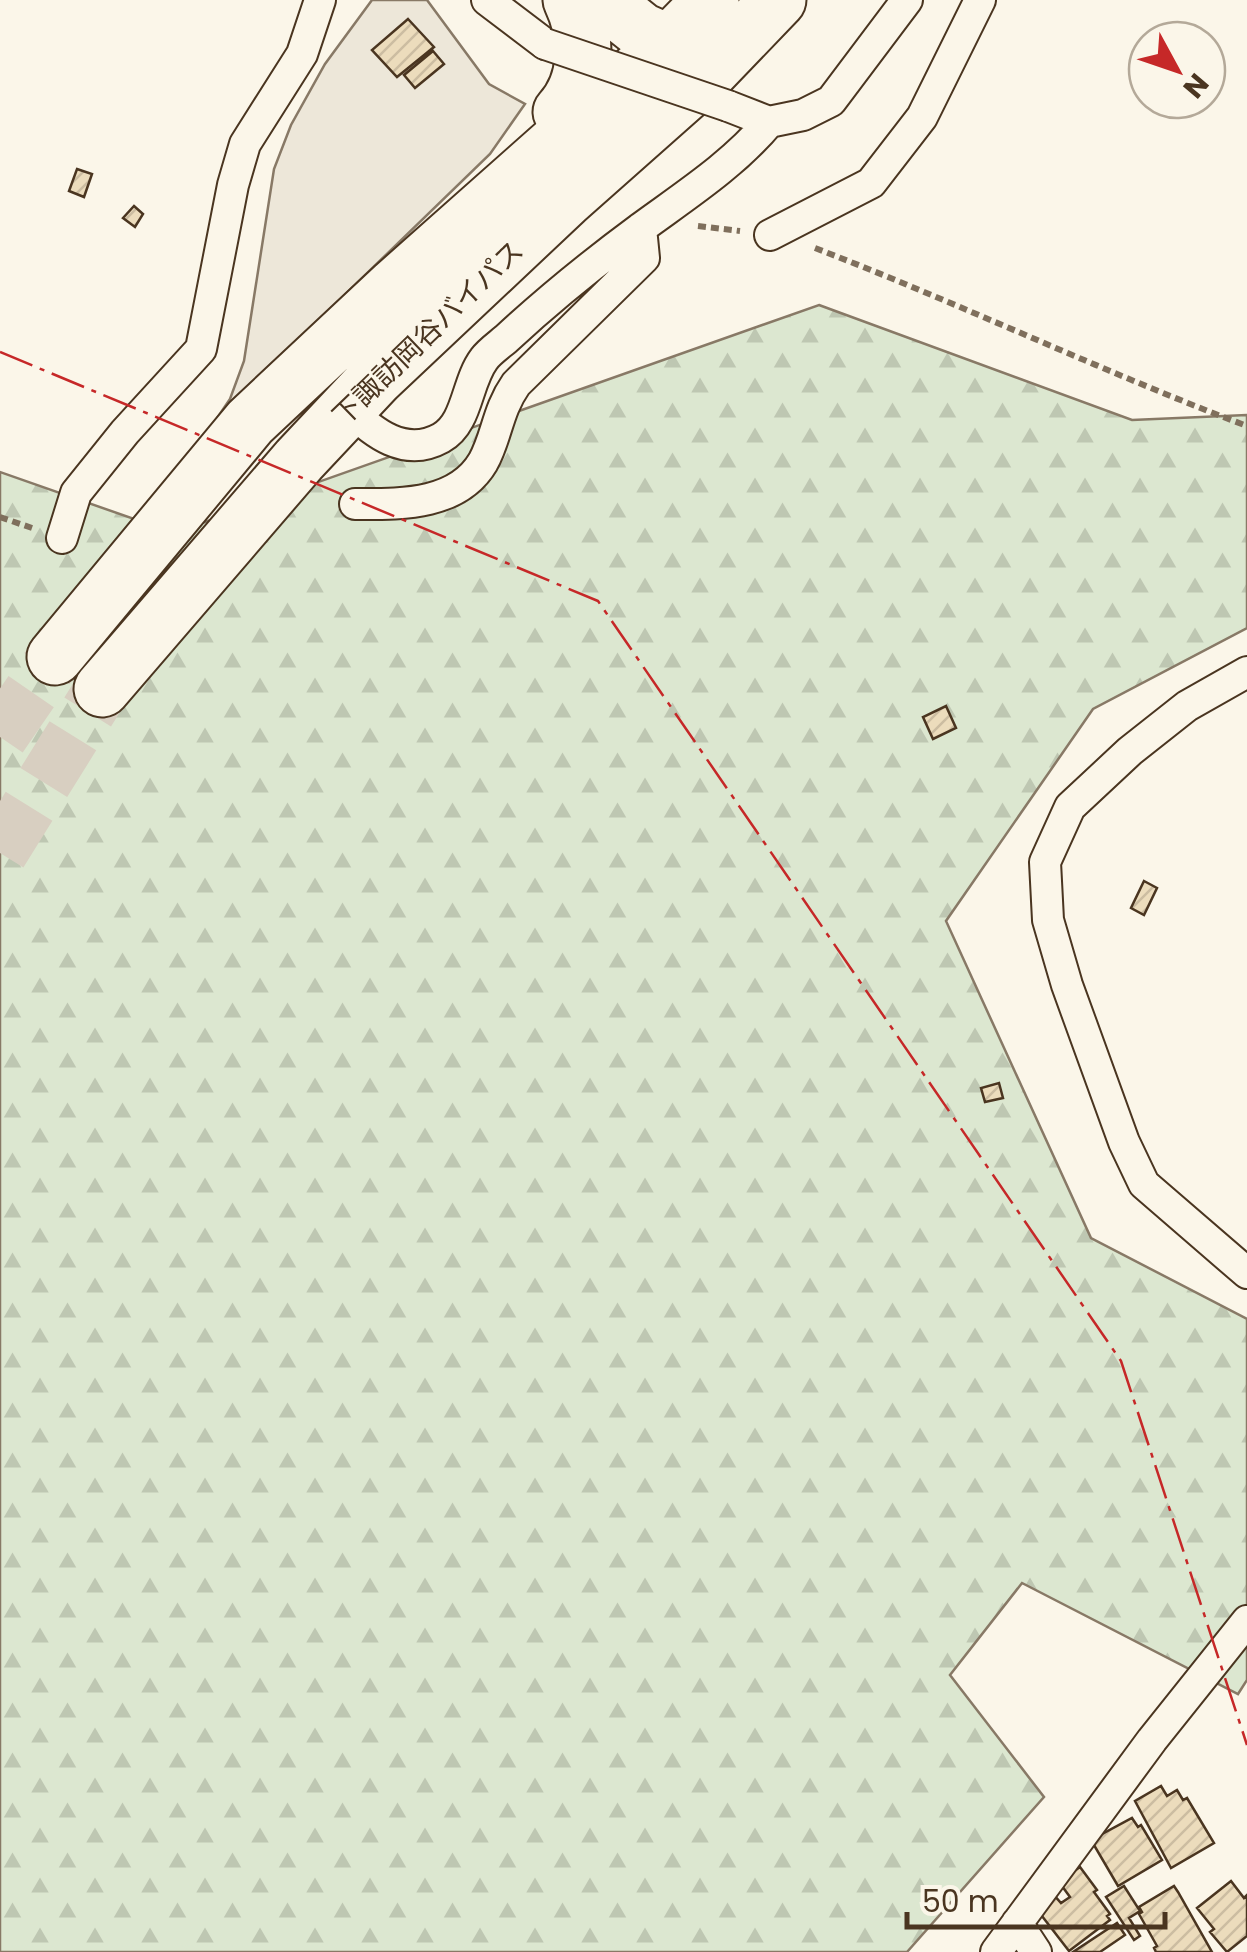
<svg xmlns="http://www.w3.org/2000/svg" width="1247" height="1952" font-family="Poppins,'Noto Sans JP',sans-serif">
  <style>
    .forest { fill: url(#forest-firs); stroke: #887966; stroke-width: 2.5 }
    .parking { fill: #ede7d9; stroke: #887966; stroke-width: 2.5 }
    .building { fill: url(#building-hatch); stroke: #4a3520; stroke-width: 2.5 }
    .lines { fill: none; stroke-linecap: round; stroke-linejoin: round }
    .highway-tunnel { stroke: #d8cfc1; stroke-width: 55; stroke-dasharray: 55 28; stroke-linecap: butt }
    .street-casing { stroke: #4a3520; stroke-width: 34 }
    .highway-casing { stroke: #4a3520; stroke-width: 59 }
    .path { stroke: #7f6f5c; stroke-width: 6; stroke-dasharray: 8 5; stroke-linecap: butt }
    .street { stroke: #fbf6e9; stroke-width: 30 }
    .highway { stroke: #fbf6e9; stroke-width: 55 }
    .street-bridge-casing { stroke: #4a3520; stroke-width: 34; stroke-linecap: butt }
    .street-bridge { stroke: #fbf6e9; stroke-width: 30 }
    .power { stroke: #c62828; stroke-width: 2.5; stroke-dasharray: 35 8 5 8; stroke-linecap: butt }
    .labels { text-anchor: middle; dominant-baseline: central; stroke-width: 8; stroke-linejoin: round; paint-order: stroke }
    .street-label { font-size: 28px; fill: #4a3520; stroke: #fbf6e9 }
  </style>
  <defs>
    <pattern id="forest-firs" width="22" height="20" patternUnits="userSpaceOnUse" patternTransform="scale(2.5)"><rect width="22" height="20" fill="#dce7d0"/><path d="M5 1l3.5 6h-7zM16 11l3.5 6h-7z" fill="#bec7b2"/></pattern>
    <pattern id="building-hatch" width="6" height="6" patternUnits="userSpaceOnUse" patternTransform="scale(2.5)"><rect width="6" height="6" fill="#ecdcbc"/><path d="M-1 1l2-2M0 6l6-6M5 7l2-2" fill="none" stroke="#ccbda1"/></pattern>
  </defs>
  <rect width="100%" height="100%" fill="#fbf6e9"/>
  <path class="forest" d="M819,305L1132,420L1247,415V628L1093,709L946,921L1091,1238L1247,1319V1680L1238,1694L1022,1583L950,1675L1044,1797L907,1952H0V472L174,533Z"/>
  <path class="parking" d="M372,0H427L489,84L525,104L490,154L264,373L207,433L230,399L244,361L274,169L291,125L325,64Z"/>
  <path class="building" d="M408,19L434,47L397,77L372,50Z
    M433,51L444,64L415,88L404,75Z
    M77,169L92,174L84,197L69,191Z
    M134,206L143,214L135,227L123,218Z
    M946,706L956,728L933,739L923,717Z
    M1144,881L1157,888L1144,915L1131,908Z
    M999,1083L1003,1098L985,1102L981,1088Z
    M1161,1786L1167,1796L1177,1790L1183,1800L1187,1798L1214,1843L1171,1868L1135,1801Z
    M1132,1818L1138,1827L1141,1825L1162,1860L1118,1886L1091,1840Z
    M1080,1867L1097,1890L1094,1892L1110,1914L1107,1916L1110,1920L1069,1951L1035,1907L1053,1894L1061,1903L1070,1897L1059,1882Z
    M1231,1881L1244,1898L1247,1895V1936L1227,1952L1210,1932L1214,1929L1197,1908Z
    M1124,1886L1140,1911L1129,1918L1140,1936L1134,1940L1106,1897Z
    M1174,1886L1178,1892L1212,1952H1156L1154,1948L1157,1946L1139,1914L1142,1912L1139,1907Z
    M1117,1923L1125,1935L1100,1952H1073Z"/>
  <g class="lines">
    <path class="highway-tunnel" d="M0,737L55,657
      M0,853L102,689"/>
    <defs>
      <path id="street" d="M487,0L545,44
        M728,106L769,122L803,115L831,101L907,0
        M770,235L871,183L922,117L980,0
        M348,408C373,433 405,458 441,438C468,423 466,383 484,359C489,352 499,345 506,339C548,300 595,262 641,228C686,195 733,165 769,122
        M355,504C400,504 457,506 483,462C497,437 497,411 516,384L644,258L641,228
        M62,538L76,493L125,432L201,349L233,185L245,144L302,54L320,0
        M1247,672L1187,706L1130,751L1070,807L1045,862L1048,920L1067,985L1124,1142L1144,1184L1247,1273
        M1017,1923L1036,1952
        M996,1952L1152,1740L1247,1621"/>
      <path id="highway" d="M603,0L642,31L669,43L700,33
        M561,112C589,81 588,36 571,0
        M55,657L250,422L394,287L669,43L711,0
        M102,689L299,460L376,378L565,200L706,75L778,0"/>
    </defs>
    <use href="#street" class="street-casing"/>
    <use href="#highway" class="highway-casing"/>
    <path class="path" d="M698,226L740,231
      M815,248C961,304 1101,371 1247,426
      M0,517L32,528"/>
    <use href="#street" class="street"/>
    <use href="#highway" class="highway"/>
    <defs>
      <path id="street-bridge" d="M545,44L728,106"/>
    </defs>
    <use href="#street-bridge" class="street-bridge-casing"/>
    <use href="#street-bridge" class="street-bridge"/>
    <path class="power" d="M0,352L598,601L1121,1361L1247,1745"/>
  </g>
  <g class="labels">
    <g class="street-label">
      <text transform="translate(428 333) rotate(-44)">下諏訪岡谷バイパス</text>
    </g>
  </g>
  <g transform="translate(1177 70) rotate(130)"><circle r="48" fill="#fbf6e9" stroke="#b4a999" stroke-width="2.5"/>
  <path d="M0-8L18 38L0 25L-18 38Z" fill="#c62828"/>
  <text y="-15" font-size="28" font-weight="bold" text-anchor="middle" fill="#4a3520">N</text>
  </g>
  <path d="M907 1912v15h258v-15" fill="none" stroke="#4a3520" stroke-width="5"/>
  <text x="922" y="1912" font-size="30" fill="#4a3520" stroke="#fbf6e9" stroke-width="8" paint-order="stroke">50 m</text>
</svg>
